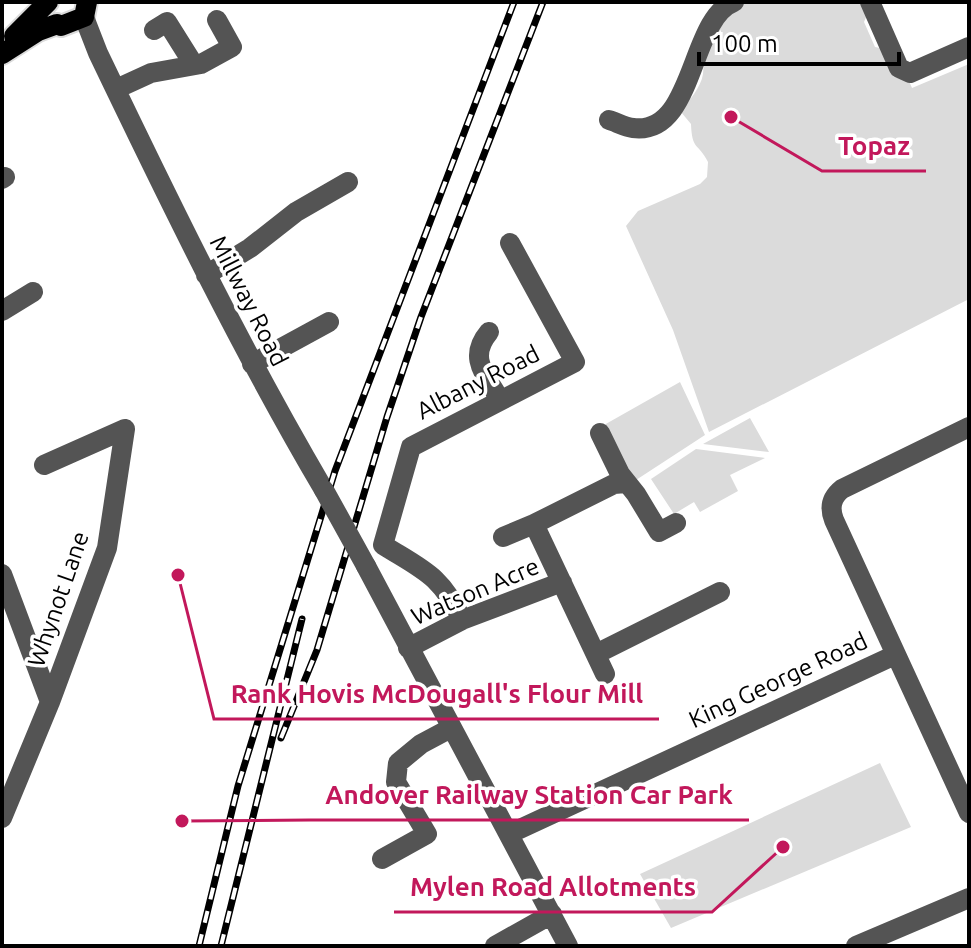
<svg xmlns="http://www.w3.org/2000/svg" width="971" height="948" font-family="Ubuntu,sans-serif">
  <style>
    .green { fill: #dbdbdb }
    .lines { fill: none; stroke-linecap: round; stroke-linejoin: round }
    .major-casing { stroke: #dbdbdb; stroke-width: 24 }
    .minor { stroke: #545454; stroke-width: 20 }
    .major { stroke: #000; stroke-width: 20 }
    .rail-casing { stroke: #000; stroke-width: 7 }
    .rail { stroke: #fff; stroke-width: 4; stroke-dasharray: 12; stroke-linecap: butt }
    .minor-bridge { stroke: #545454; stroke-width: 20 }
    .labels { text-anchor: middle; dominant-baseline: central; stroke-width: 7; stroke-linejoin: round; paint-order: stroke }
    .street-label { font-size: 24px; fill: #000; stroke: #fff }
    .leader { fill: none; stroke: #c2185b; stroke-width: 3 }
    .callout-dot { fill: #c2185b; stroke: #fff; stroke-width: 3 }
    .callout-label { font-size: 26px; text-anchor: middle; font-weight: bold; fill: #c2185b; stroke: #fff; stroke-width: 7; stroke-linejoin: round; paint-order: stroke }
  </style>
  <rect width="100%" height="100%" fill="#fff"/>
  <path class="green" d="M746,2H865L867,15L864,22L875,47L880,48L894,77L909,81L912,88L969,64V299L709,432L673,330L626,226L638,211L700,184L707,177L708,162C698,142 692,151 691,124L681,112C688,101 701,88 703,74C705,46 717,14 746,2Z
    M680,382L705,435L636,480L631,476L604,425Z
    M750,418L769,452L703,444Z
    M696,449L765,458L730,475L738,491L700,512L694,502L674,514L651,479Z
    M880,763L911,827L671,928L640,874Z"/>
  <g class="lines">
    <defs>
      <path id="major" d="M14,36L48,2
        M2,54L38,31L57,24L61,26L84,17L87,2"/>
    </defs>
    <use href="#major" class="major-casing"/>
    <path class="minor" d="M870,2L899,68L910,73L969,47
      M84,17L98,53C169,201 241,349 324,490
      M154,30L167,22L194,65
      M116,89L151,73L201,64L232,47L217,20
      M609,120C616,122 625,127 633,128C695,136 689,19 734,2
      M2,179L5,177
      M206,275L250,248L296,212L348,182
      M2,311L33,292
      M489,332C467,358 486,375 500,400
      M252,364L329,322
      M969,427L842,489C832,497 829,507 834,520L969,813
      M600,433L620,474L636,494L659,532L676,523
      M503,537L534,524
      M366,566L568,946
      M2,574L50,702
      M462,620C441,575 423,570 383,545L411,447L575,362L510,243
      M408,648L462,620L562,582
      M596,654L720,592
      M605,674L534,524L614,484L626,483
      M2,818L50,702L107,548L125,429L44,465
      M509,834L895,655
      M382,859L427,834L396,782L398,763L421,744L451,728
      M495,946L552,914
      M856,946L969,898"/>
    <use href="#major" class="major"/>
    <defs>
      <path id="rail" d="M281,738L317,650L387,417L421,317L543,2
        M199,946L238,786L335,471L514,2
        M221,946L302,619"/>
    </defs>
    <use href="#rail" class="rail-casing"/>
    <use href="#rail" class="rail"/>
    <path class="minor-bridge" d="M324,490L366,566"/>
  </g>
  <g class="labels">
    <g class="street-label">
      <text transform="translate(249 301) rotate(63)">Millway Road</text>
      <text transform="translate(478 382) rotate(-27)">Albany Road</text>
      <text transform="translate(475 591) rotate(-23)">Watson Acre</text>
      <text transform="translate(58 599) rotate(-71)">Whynot Lane</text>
      <text transform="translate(778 680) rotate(-25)">King George Road</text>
    </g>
  </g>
  <path class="leader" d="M731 117L822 171H926M178 575L214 719H659M182 821L310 820H749M783 847L712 912H394"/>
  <g class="callout-dot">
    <circle cx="731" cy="117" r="8"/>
    <circle cx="178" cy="575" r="8"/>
    <circle cx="182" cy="821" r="8"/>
    <circle cx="783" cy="847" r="8"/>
  </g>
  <g class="callout-label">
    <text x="874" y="155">Topaz</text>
    <text x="437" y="703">Rank Hovis McDougall's Flour Mill</text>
    <text x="529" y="804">Andover Railway Station Car Park</text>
    <text x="553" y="896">Mylen Road Allotments</text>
  </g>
  <rect width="971" height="948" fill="none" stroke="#000000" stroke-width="8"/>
  <path d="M699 52v12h200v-12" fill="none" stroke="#000000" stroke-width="4"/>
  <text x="711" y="52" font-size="24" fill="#000000" stroke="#ffffff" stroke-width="6" paint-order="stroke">100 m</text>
</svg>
